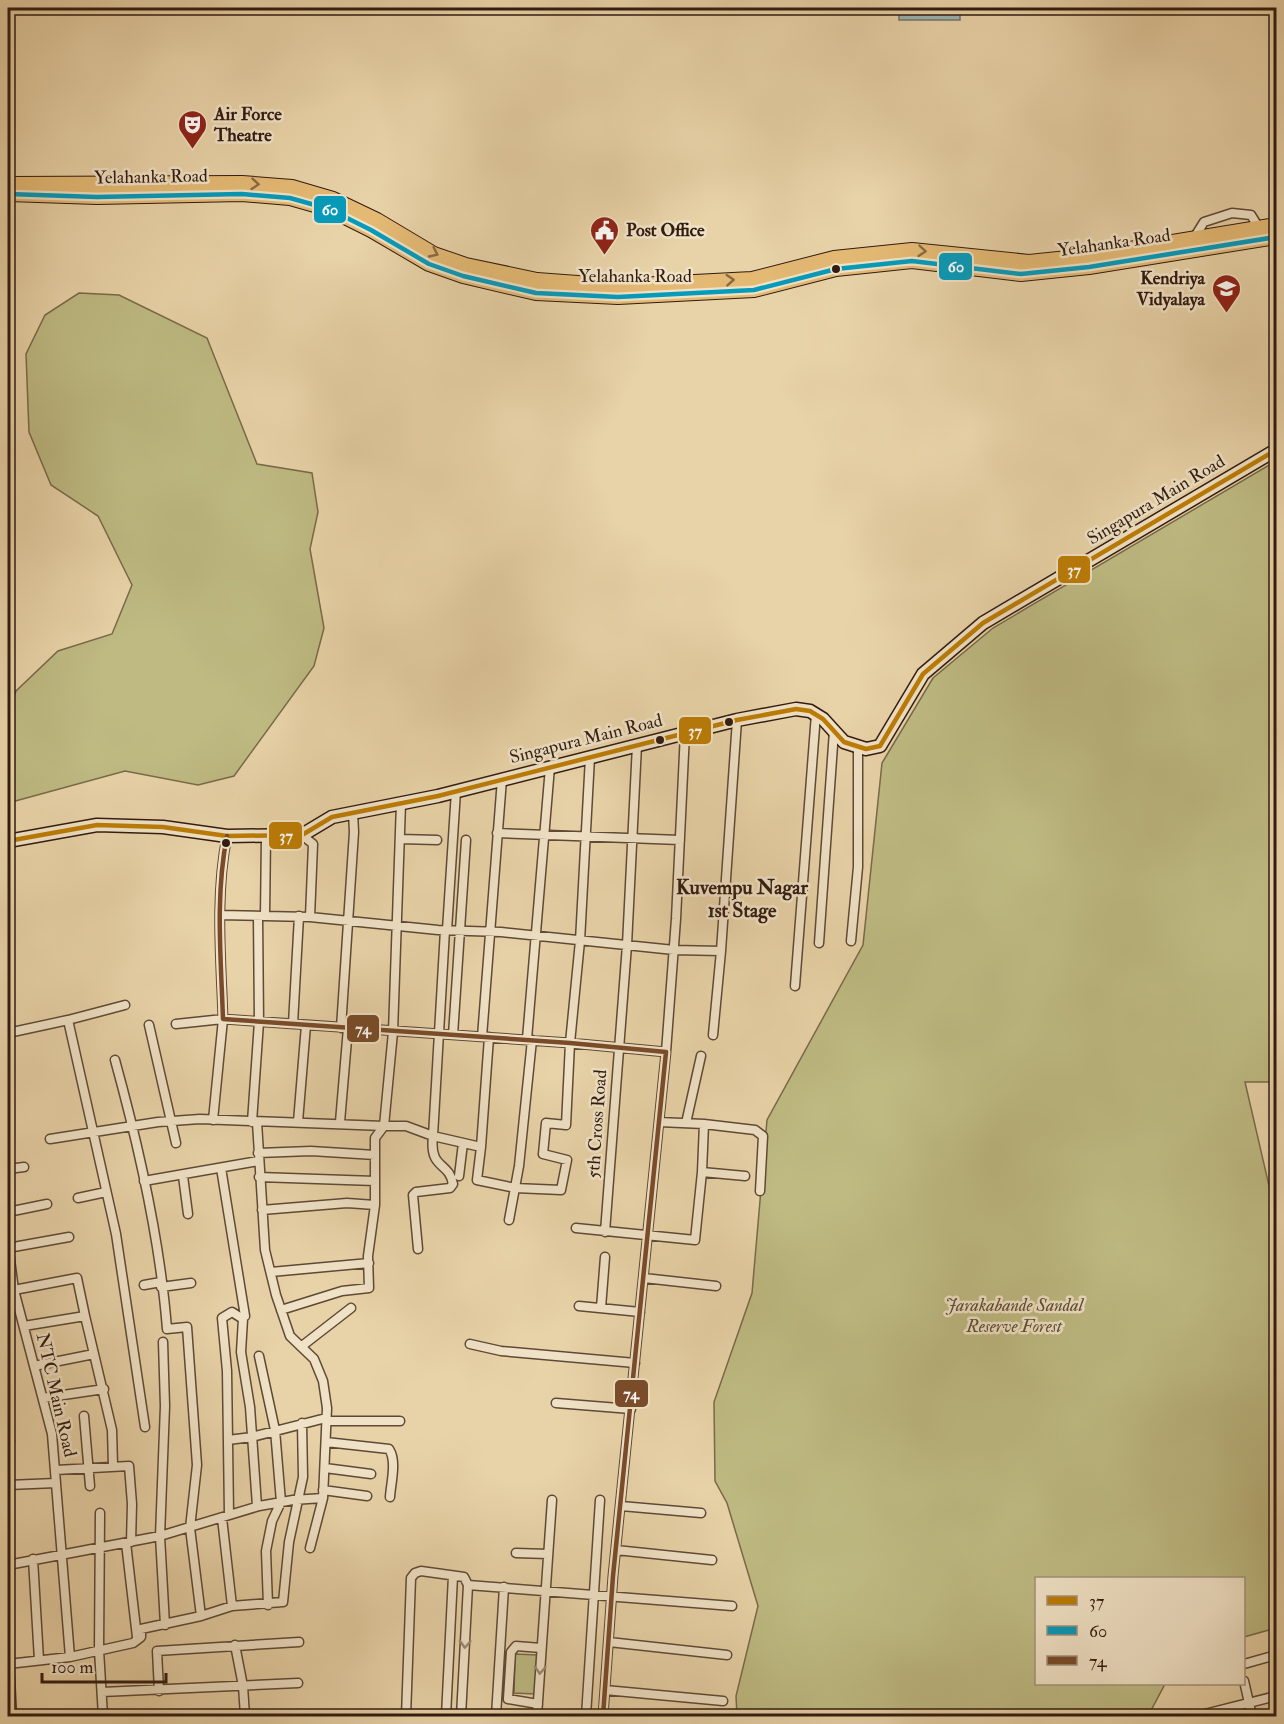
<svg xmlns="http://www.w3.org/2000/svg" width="1284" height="1724" font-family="'IM FELL Double Pica',serif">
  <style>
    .green { fill: #beba82; stroke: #786a4a; stroke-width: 1.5 }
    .water { fill: #9bb5b2; stroke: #717772; stroke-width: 1.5 }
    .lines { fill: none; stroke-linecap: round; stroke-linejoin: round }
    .street-casing { stroke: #5f4936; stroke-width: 11 }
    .secondary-casing { stroke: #311b11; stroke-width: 15 }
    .primary-casing { stroke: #311b11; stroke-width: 16 }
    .street { stroke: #f0e2c6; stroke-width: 8 }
    .secondary { stroke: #f0e2c6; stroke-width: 12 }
    .primary { stroke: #e4b974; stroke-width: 14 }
    .bus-1-casing { stroke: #f0e2c6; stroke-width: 9 }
    .bus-2-casing { stroke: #f0e2c6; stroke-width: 9 }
    .bus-3-casing { stroke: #f0e2c6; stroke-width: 9 }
    .bus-1 { stroke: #bc7c05; stroke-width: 4.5 }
    .bus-2 { stroke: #059bbb; stroke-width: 4.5 }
    .bus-3 { stroke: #7a4b2a; stroke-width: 4.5 }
    .oneway { stroke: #8a6a42 }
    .oneway2 { stroke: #9a8875 }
    .bus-dot { fill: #311b11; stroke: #f0e2c6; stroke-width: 2 }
    .labels { text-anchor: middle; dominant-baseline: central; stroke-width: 5; stroke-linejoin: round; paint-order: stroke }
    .poi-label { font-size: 18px; font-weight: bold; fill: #311b11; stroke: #f0e2c6; text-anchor: start }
    .street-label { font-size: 18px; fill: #311b11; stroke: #f0e2c6 }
    .park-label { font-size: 18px; font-style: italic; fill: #5b4b33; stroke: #f0e2c6 }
    .neighbourhood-label { font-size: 20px; font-weight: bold; fill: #311b11; stroke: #f0e2c6 }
    .line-badge { stroke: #f0e2c6; stroke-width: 2 }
    .badge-label { font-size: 16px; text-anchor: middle; font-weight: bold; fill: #fff }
  </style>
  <rect width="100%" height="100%" fill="#e8d2a7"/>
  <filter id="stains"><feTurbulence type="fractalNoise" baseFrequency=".00333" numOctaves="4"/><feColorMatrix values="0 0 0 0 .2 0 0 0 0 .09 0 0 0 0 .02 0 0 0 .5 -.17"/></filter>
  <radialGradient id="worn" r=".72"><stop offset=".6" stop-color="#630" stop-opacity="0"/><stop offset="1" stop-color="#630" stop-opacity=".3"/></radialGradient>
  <path class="green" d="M1020,8H1060V14L1020,12Z
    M79,293L119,295L207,338L257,464L312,473L318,512L310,549L324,628L314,666L234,776L198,785L125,771L8,803V713L16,691L58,651L112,634L132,585L98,516L51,485L29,432L26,354L45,315Z
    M1276,461V1082H1245L1276,1216V1628L1244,1637V1578H1036V1684H1165L1148,1716H737L736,1696L758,1606L727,1503L715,1481L714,1402L752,1293L767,1120L863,945L882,763L933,678L993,628Z
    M515,1654L537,1655L535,1694L514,1693Z"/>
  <path class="water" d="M899,8H960V20H899Z"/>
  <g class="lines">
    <defs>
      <path id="street" d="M1194,238L1204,222L1232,213L1251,215L1259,228
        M401,803L393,1032L384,1126H406L433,1136L445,930
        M497,833L680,840
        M302,835L313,844L310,917
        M227,836C215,896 221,958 223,1019L570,1043L666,1052L613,1576L603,1716
        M400,839L437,840
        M220,915L310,917L438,930L501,932L674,950L721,951L737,720
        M265,916L266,836
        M447,930L456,791
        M851,941L858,867V747
        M819,943L834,731
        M795,986L816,714
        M68,1020L125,1005
        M176,1024L223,1019L213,1120
        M293,1024L299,916
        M149,1025L176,1143
        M341,1028L354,832L353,813
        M8,1033L68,1020L116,1234L145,1427
        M453,1035L466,840
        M713,1035L721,951
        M482,1037L502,779
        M527,1039L550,767
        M666,1052L676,919L685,733
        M252,1122L259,1022L258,916
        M298,1122L306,1025
        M340,1122L348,1028
        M659,1122L704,1124
        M686,1123L701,1056
        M50,1139L158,1122L200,1119L384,1126L375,1138V1205L368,1256L369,1288L342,1291L281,1310
        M1274,1146H1276
        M481,1147L477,1180L515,1188L561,1190L567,1160L543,1154L546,1123L566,1125L570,1043L580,941L590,757
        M258,1153L311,1151L375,1155
        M221,1168L245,1316
        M8,1169L24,1167
        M702,1172L704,1124L755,1130L763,1136L760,1191
        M183,1176L188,1214
        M459,1176L463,1143
        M259,1177L375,1181
        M144,1181L258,1161
        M78,1198L106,1192
        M262,1210L347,1203L375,1205
        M8,1212L47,1204
        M509,1220L519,1166L532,1040
        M576,1228L695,1240L702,1172L745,1176
        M605,1232L627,945L637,745
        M8,1244L14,1290L52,1434L70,1657
        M8,1248L69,1237
        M418,1249L413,1195L416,1192L450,1188L453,1184C449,1161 429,1170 433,1136L481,1147L489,1037
        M271,1272L369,1263
        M644,1278L716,1286
        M144,1285L161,1282
        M161,1287L191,1283
        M14,1290L77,1278L85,1316
        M579,1306L640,1312
        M601,1308L605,1257
        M24,1326L85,1316L94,1354
        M163,1342L165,1406L160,1536L165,1625
        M470,1344L501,1351L635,1363
        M302,1346L351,1308
        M259,1356L275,1430L281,1502L272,1521L266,1551L268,1605
        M34,1366L94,1354L112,1430L113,1466
        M43,1398L104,1389
        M556,1403L631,1409
        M84,1416L90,1486
        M326,1421H400
        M228,1440L252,1437L326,1418
        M8,1441H10
        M326,1442L389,1449C397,1461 391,1482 390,1497
        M325,1468L371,1474
        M56,1470L129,1466L132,1504L131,1542
        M8,1485L56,1483
        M323,1490L367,1496
        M621,1506L701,1513
        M100,1513L99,1650L103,1716
        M229,1515L227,1371L222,1318L232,1312L243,1319L241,1352L250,1407L257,1506
        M222,1518L232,1606
        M126,1543L137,1637
        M310,1548L323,1498
        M616,1550L712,1560
        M516,1553L548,1554
        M33,1559L39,1660
        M8,1565L160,1536L259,1506L293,1500L323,1498L327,1408L323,1381L314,1359L290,1336L276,1295L265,1250L257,1122
        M468,1585L732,1606
        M201,1616L232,1606L283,1602L289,1542L303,1477L302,1423
        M8,1639L12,1716
        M609,1642L727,1655
        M235,1645L243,1686L245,1716
        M8,1664L70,1657L133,1643L141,1637V1629L201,1616L190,1528L197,1465L187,1327L167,1329C160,1239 139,1147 115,1060
        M1244,1664L1276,1655
        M1244,1681L1252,1716
        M605,1690L723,1701
        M159,1691L157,1651L299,1642
        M102,1692L298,1683
        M538,1704L508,1699L511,1652L516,1646L541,1648
        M406,1716L411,1578L415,1573L421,1571L464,1577L468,1585L461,1716
        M446,1716L453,1576
        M496,1716L504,1587
        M537,1716L552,1500
        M586,1716L600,1500
        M1197,1716L1276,1696"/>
      <path id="secondary" d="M8,841L97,825L163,827L227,836L302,835L332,817L438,796L737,720L796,709L810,711L823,719L844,742L866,749L880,746L923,674L983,623L1276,450"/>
      <path id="primary" d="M8,184L242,183L292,187L333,199L377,220L434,254L466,265L537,280L618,286L752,279L834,258L912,250L1029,262L1087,256L1276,225
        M8,194L97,197L242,194L290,198L329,209L371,230L429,264L463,276L536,293L618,297L754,290L836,269L912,261L1021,274L1089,267L1276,237"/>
    </defs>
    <use href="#street" class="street-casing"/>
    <use href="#secondary" class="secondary-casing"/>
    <use href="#primary" class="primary-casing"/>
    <use href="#street" class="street"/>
    <use href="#secondary" class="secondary"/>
    <use href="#primary" class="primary"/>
    <defs>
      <path id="bus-1" d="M8,841L97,825L163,827L227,836L302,835L332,817L438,796L737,720L796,709L810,711L823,719L844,742L866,749L880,746L923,674L983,623L1276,450"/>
      <path id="bus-2" d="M8,194L97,197L242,194L290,198L329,209L371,230L429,264L463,276L536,293L618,297L754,290L836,269L912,261L1021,274L1089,267L1276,237"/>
      <path id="bus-3" d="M227,836C215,896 221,958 223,1019L570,1043L666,1052L613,1576L603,1716"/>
    </defs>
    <use href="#bus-1" class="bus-1-casing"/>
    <use href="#bus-2" class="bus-2-casing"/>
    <use href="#bus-3" class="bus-3-casing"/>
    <use href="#bus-1" class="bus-1"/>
    <use href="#bus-2" class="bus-2"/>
    <use href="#bus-3" class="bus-3"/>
  </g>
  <defs><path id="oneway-chevron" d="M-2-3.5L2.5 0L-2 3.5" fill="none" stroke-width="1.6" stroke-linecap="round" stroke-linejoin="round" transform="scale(1.5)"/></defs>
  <g class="oneway">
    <use href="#oneway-chevron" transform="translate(255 184) rotate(5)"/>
    <use href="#oneway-chevron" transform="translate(922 251) rotate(5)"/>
    <use href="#oneway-chevron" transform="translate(434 253) rotate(25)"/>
    <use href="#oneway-chevron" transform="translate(730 280) rotate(-4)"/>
  </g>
  <g class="oneway2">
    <use href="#oneway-chevron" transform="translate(465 1644) rotate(93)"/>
    <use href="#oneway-chevron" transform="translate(540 1670) rotate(94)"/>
  </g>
  <defs>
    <symbol id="theatre-pin" viewBox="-11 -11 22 30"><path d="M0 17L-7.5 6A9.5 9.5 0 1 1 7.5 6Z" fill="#8f2418" stroke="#f0e2c6"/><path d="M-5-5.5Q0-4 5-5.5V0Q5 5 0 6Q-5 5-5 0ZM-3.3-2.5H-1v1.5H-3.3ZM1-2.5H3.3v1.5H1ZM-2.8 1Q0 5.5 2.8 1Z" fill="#fff"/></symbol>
    <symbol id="civic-pin" viewBox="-11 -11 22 30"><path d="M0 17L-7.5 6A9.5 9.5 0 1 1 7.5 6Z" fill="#8f2418" stroke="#f0e2c6"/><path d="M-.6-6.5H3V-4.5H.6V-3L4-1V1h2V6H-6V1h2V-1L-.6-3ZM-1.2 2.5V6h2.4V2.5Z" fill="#fff"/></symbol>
    <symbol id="school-pin" viewBox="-11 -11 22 30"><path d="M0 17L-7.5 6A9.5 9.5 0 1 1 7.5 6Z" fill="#8f2418" stroke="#f0e2c6"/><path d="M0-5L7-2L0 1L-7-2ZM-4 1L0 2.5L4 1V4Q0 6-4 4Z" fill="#fff"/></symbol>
  </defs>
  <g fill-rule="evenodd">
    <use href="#theatre-pin" x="176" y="108" width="33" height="45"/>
    <use href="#civic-pin" x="588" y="214" width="33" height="45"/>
    <use href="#school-pin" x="1210" y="272" width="33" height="45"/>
  </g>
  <g class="bus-dot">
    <circle cx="836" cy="269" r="5"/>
    <circle cx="729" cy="722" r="5"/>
    <circle cx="660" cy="740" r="5"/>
    <circle cx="226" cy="843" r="5"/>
  </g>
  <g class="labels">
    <g class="poi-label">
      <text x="214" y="114">Air Force<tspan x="214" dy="21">Theatre</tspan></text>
      <text x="626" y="230">Post Office</text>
      <text x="1205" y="278" text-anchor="end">Kendriya<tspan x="1205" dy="21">Vidyalaya</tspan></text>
    </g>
    <g class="street-label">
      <text transform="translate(151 177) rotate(-1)">Yelahanka Road</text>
      <text transform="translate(1114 243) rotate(-8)">Yelahanka Road</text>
      <text x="635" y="276">Yelahanka Road</text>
      <text transform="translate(1156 500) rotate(-31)">Singapura Main Road</text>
      <text transform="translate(586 739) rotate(-14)">Singapura Main Road</text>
      <text transform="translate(597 1124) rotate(-86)">5th Cross Road</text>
      <text transform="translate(56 1395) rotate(77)">NTC Main Road</text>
    </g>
    <g class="park-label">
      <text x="1014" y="1305">Jarakabande Sandal<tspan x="1014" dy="21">Reserve Forest</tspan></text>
    </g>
    <g class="neighbourhood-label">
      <text x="742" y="887">Kuvempu Nagar<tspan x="742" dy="23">1st Stage</tspan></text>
    </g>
  </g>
  <g class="line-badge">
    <rect x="313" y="195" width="34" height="29" rx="6" fill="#059bbb"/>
    <rect x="938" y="252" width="35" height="29" rx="6" fill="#059bbb"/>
    <rect x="1057" y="555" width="34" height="29" rx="6" fill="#bc7c05"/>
    <rect x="678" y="716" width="34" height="29" rx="6" fill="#bc7c05"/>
    <rect x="268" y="821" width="35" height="29" rx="6" fill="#bc7c05"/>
    <rect x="346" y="1014" width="34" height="29" rx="6" fill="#7a4b2a"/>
    <rect x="614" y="1379" width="35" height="29" rx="6" fill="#7a4b2a"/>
  </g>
  <g class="badge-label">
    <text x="330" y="215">60</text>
    <text x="956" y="272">60</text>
    <text x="1074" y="575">37</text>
    <text x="695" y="736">37</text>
    <text x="286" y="841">37</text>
    <text x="363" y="1034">74</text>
    <text x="631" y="1399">74</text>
  </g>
  <rect width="1284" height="1724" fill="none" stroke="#e8d2a7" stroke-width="30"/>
  <rect x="9" y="9" width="1266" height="1706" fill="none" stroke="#311b11" stroke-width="3"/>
  <rect x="15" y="15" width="1254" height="1694" fill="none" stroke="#311b11" stroke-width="1.5"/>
  <rect x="1035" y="1577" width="210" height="108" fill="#f0e2c6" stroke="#a4927e" stroke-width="1.5"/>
  <rect x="1047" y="1596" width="30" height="9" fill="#bc7c05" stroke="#a4927e" stroke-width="1.5"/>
  <text x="1089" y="1607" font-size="18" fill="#311b11">37</text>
  <rect x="1047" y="1626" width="30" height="9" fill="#059bbb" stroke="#a4927e" stroke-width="1.5"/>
  <text x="1089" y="1637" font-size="18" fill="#311b11">60</text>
  <rect x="1047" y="1656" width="30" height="9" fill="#7a4b2a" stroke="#a4927e" stroke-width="1.5"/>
  <text x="1089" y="1667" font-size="18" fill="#311b11">74</text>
  <path d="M42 1673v9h124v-9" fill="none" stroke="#311b11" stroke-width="3"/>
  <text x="51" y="1673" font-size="18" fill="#311b11" stroke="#f0e2c6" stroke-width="4.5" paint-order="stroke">100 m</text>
  <rect width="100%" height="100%" filter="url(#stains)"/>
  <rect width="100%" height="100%" fill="url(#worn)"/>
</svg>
